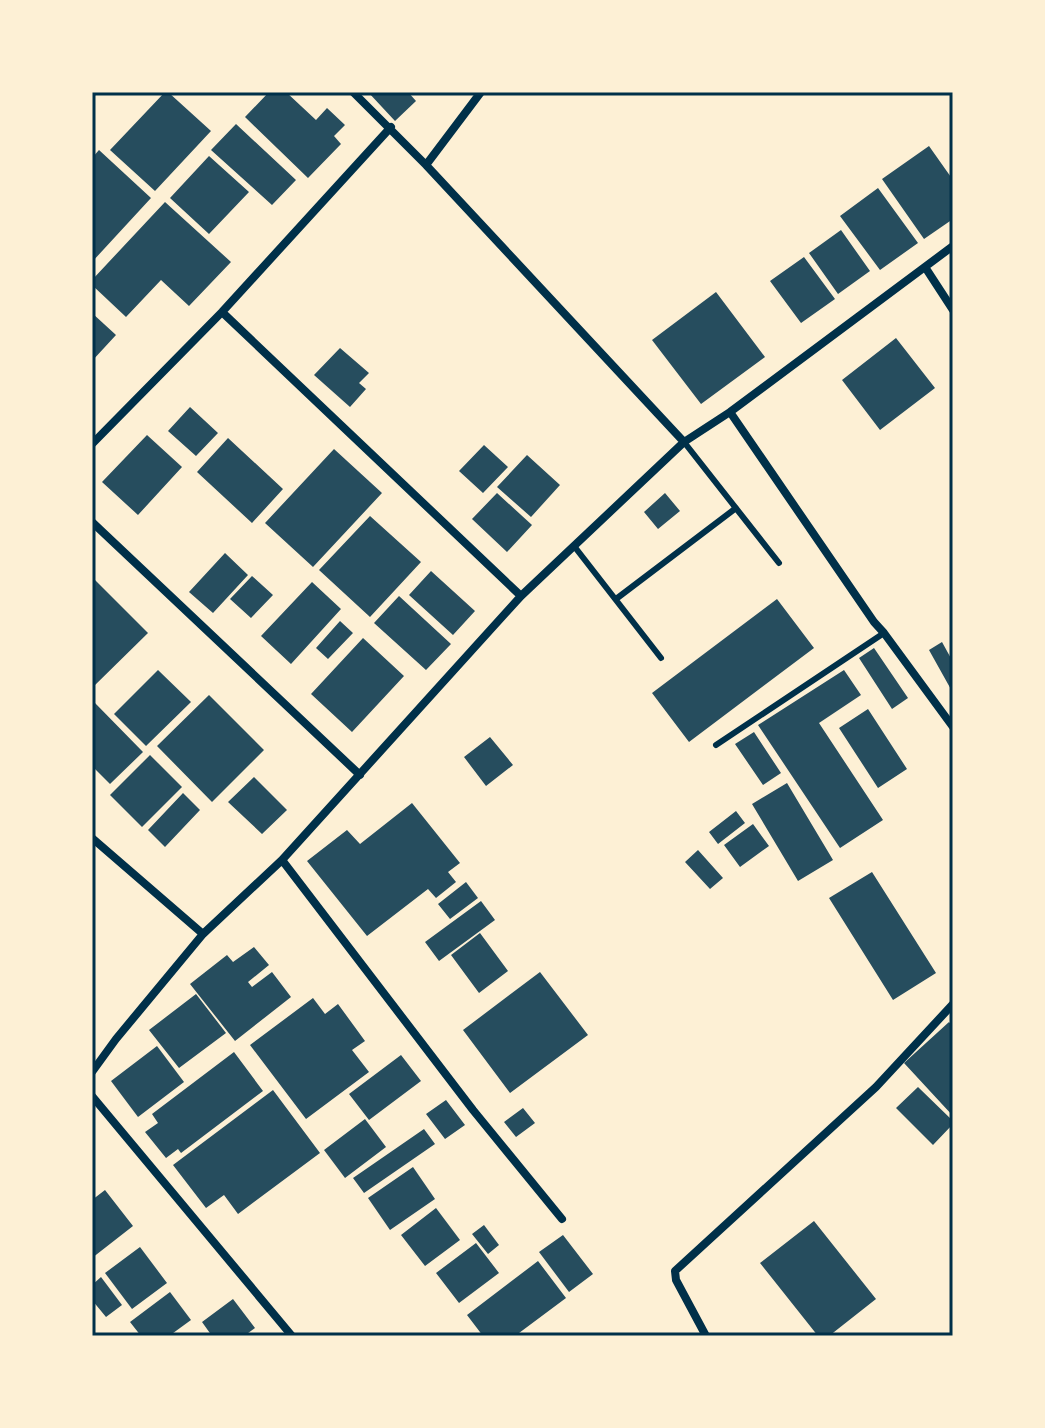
<svg xmlns="http://www.w3.org/2000/svg" width="1045" height="1428" font-family="'Varela Round',sans-serif">
  <style>
    .building { fill: #264d5e }
    .lines { fill: none; stroke-linecap: round; stroke-linejoin: round }
    .service { stroke: #003049; stroke-width: 6 }
    .minor { stroke: #003049; stroke-width: 8 }
    .neatline { fill: none; stroke: #003049; stroke-width: 3 }
  </style>
  <rect width="100%" height="100%" fill="#fdf0d5"/>
  <path class="building" d="M165,92H168L211,131L155,191L110,150Z
    M269,92H286L316,120L327,108L345,125L334,136L341,144L308,178L245,117Z
    M368,92H408L416,101L395,121Z
    M236,124L296,180L272,205L211,150Z
    M929,146L953,180V219L924,239L882,179Z
    M99,150L151,198L92,262V158Z
    M209,156L249,192L209,234L170,198Z
    M878,188L918,243L880,270L840,216Z
    M165,202L231,262L189,306L161,280L126,317L92,285V280Z
    M841,230L870,271L838,294L809,253Z
    M804,257L835,299L801,323L770,281Z
    M716,292L765,357L701,404L652,340Z
    M92,313L116,335L92,361Z
    M896,338L935,388L880,430L842,380Z
    M340,348L369,373L359,383L366,389L350,407L314,375Z
    M190,407L218,433L196,456L168,431Z
    M147,435L182,467L138,515L102,482Z
    M228,438L283,489L252,523L197,472Z
    M484,445L508,467L483,493L459,471Z
    M334,449L382,493L313,567L265,523Z
    M527,455L560,485L531,517L497,487Z
    M497,493L532,525L507,552L472,519Z
    M665,493L680,511L658,529L644,512Z
    M370,516L421,562L370,617L319,570Z
    M225,553L248,575L213,613L189,592Z
    M431,571L475,611L453,635L409,595Z
    M252,576L273,595L251,618L230,599Z
    M92,577L148,633L92,688Z
    M312,582L341,609L291,664L261,636Z
    M399,596L451,644L426,670L374,623Z
    M777,599L814,648L689,742L652,693Z
    M340,621L353,633L328,659L316,648Z
    M363,638L404,676L352,732L311,694Z
    M942,642L953,662V693L929,650Z
    M874,648L908,698L892,709L859,658Z
    M158,670L191,702L146,746L114,714Z
    M844,670L861,695L819,723L883,820L840,848L758,725Z
    M209,695L264,750L212,802L157,746Z
    M95,703L143,752L110,784L92,766V706Z
    M868,709L907,769L878,788L839,728Z
    M754,732L781,773L763,785L735,744Z
    M490,737L513,765L486,786L464,757Z
    M150,755L182,787L142,827L110,795Z
    M254,777L287,810L262,834L228,802Z
    M787,783L833,860L798,881L752,804Z
    M183,793L200,810L165,847L148,830Z
    M412,803L460,863L448,872L456,882L436,898L428,889L367,936L307,861L347,830L360,844Z
    M736,811L745,823L718,844L709,832Z
    M753,824L769,846L740,867L724,845Z
    M698,850L723,878L710,889L685,862Z
    M872,872L936,973L893,1000L829,898Z
    M466,882L478,898L450,919L438,904Z
    M481,901L495,920L439,961L425,942Z
    M480,933L508,971L479,993L451,955Z
    M254,947L269,965L248,982L252,987L272,972L291,997L235,1041L190,984L227,955L233,962Z
    M540,972L588,1035L510,1093L463,1030Z
    M196,994L226,1033L179,1068L149,1030Z
    M313,998L325,1014L338,1004L365,1041L352,1050L369,1072L306,1119L250,1045Z
    M949,1022L953,1027V1116L904,1063Z
    M157,1046L184,1082L138,1117L111,1081Z
    M234,1052L263,1091L181,1153L178,1149L166,1158L145,1132L158,1123L152,1114Z
    M401,1055L421,1081L369,1120L349,1094Z
    M918,1087L953,1121V1124L933,1145L896,1108Z
    M273,1090L320,1153L238,1214L224,1195L206,1208L173,1165Z
    M446,1100L465,1125L445,1139L426,1114Z
    M523,1108L535,1123L516,1137L504,1122Z
    M365,1119L386,1147L345,1178L324,1150Z
    M424,1129L435,1144L364,1193L353,1178Z
    M413,1167L435,1199L390,1230L368,1198Z
    M105,1190L133,1226L92,1258V1200Z
    M436,1208L460,1240L425,1266L401,1235Z
    M814,1221L876,1299L829,1336H818L760,1263Z
    M484,1225L499,1245L488,1254L472,1234Z
    M563,1235L593,1274L569,1292L539,1252Z
    M476,1243L499,1273L459,1303L436,1273Z
    M140,1247L167,1283L132,1309L105,1273Z
    M538,1261L566,1298L515,1336H483L467,1315Z
    M101,1277L122,1305L106,1317L92,1300V1285Z
    M170,1292L191,1320L169,1336H141L130,1322Z
    M233,1299L255,1328L244,1336H212L202,1322Z"/>
  <g class="lines">
    <path class="service" d="M684,442L779,563
      M574,546L661,658
      M616,599L736,508
      M716,745L884,633"/>
    <path class="minor" d="M353,92L426,165L684,442
      M92,93L93,92
      M426,165L481,92
      M925,267L953,310
      M222,312L521,596
      M730,412L874,622L884,633L953,727
      M92,444L222,312L391,127
      M92,522L360,775
      M92,838L203,934
      M282,860L473,1110L562,1219
      M92,1072L116,1039L203,934L282,860L521,596L684,442L730,412L953,246
      M92,1096L292,1336
      M706,1336L676,1280L675,1271L876,1087L953,1004"/>
  </g>
  <rect width="1045" height="1428" fill="none" stroke="#fdf0d5" stroke-width="188"/>
  <rect x="94" y="94" width="857" height="1240" class="neatline"/>
</svg>
